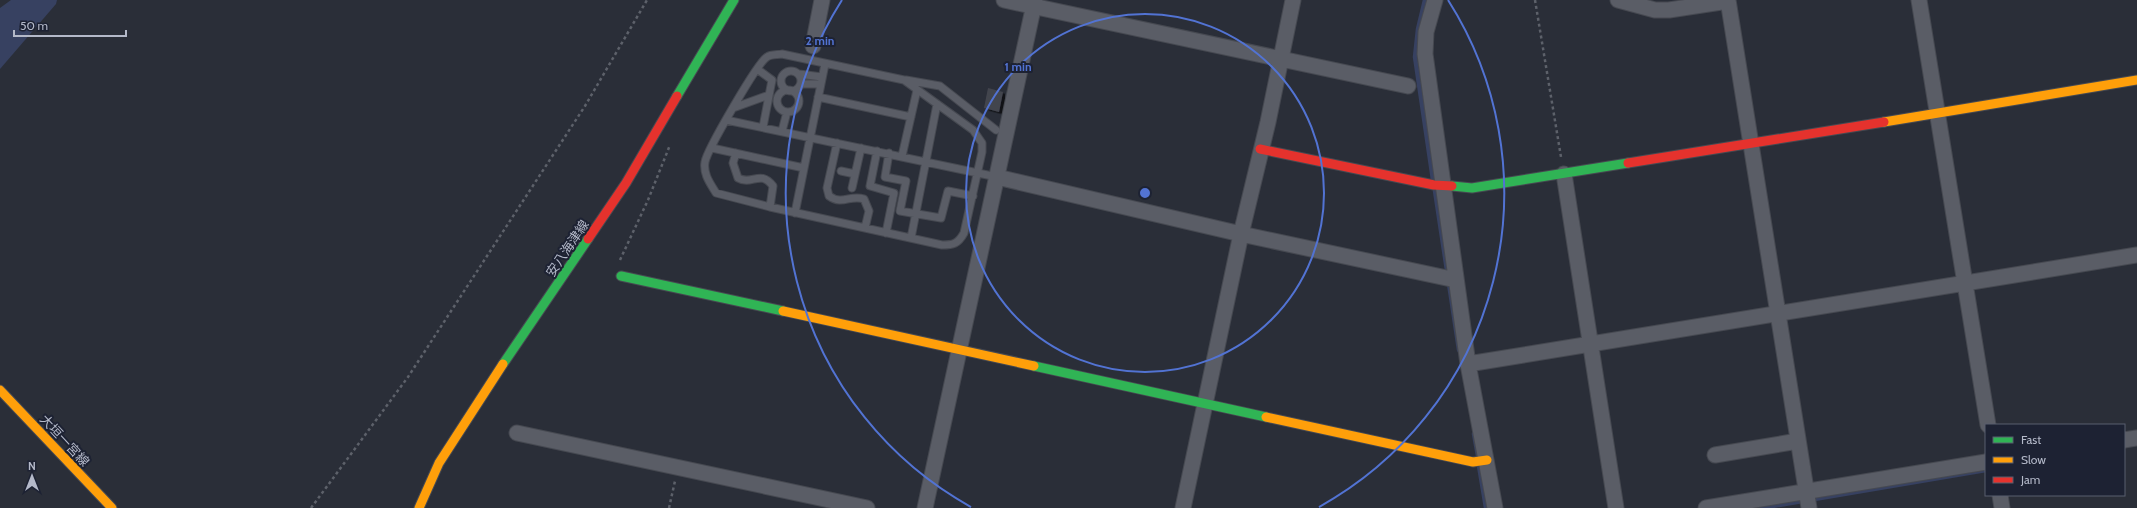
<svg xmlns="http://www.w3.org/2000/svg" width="2137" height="508" font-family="Cabin,'Noto Sans JP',sans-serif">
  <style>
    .water { fill: #374161 }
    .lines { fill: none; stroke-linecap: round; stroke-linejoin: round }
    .stream { stroke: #374161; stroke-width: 4.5 }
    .building { fill: #42444e; filter: url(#shadow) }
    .lane-casing { stroke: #464951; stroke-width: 9 }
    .street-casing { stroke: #464951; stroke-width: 17 }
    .fast-casing { stroke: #464951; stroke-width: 11 }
    .slow-casing { stroke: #464951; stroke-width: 11 }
    .jam-casing { stroke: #464951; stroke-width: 11 }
    .path { stroke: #5d616a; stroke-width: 2.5; stroke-dasharray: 3 3; stroke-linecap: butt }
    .lane { stroke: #5a5d66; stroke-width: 7 }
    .street { stroke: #5a5d66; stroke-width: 15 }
    .fast { stroke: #30b455; stroke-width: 9 }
    .slow { stroke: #ff9f0a; stroke-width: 9 }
    .jam { stroke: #e5322d; stroke-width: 9 }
    .ring { fill: none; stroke: #5273d3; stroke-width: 2 }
    .labels { text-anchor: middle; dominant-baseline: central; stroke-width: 4; stroke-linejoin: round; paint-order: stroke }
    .street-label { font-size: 13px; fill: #b4b9c9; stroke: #1d2233 }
    .centre { fill: #5273d3; stroke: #1d2233; stroke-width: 2 }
    .ring-label { font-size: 12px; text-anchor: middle; font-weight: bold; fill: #5273d3; stroke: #1d2233; stroke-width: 4; stroke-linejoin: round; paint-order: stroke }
  </style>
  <defs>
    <filter id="shadow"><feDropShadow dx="4.5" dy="2.5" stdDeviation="0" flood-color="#0009"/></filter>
  </defs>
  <rect width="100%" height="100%" fill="#2a2e38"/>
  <path class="water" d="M11,0H57L56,4L0,69V8Z"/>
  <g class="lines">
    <path class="stream" d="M1425,0L1418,29L1415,57L1433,180
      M1435,191L1459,350
      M1474,434L1478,456
      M1479,466L1486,508
      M1761,508L1986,470"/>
  </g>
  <path class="building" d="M988,88L1003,92L999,112L984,108Z"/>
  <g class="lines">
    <defs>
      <path id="lane" d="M782,54L904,80L973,130L982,143V152L964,233C958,244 953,245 942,245L770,207L716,193C710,183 703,174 705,162C707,150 758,62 767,57C771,54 778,55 782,54Z
        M757,69L772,80L763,127
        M781 81a10 10 0 1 1 20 0a10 10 0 1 1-20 0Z
        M799,74L822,77
        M906,80L940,86L996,130
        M801,84H821
        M777 101a11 11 0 1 1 22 0a11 11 0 1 1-22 0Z
        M818,97L911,117
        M733,108L769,95
        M726,120L997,177
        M782,131L787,112
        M837,143L827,188L829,196C843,206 850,194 864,199L869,211L865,228
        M712,148L804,168
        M877,151L870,186L894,193L886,233
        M736,153L733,163L738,178C752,186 760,169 773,186L770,207
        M889,153L885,177L906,181L900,211L941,218L948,191L973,196
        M902,156L917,90
        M841,171L855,174
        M852,188L861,148
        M795,213L825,64
        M911,238L937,104"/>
      <path id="street" d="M1004,0L1408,86
        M1435,0L1426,32L1425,54L1468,364L1495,508
        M1618,0L1655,10H1669L1728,1
        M1728,0L1809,508
        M1919,0L1988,425
        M813,46L822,0
        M1564,174L1616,508
        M997,177L1241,234L1456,280
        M1468,364L2137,255
        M517,433L867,508
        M2124,440L2137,438
        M1715,455L1798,441
        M2000,495L2002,508
        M925,508L1035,0
        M1183,508L1241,234L1268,122L1293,0
        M1706,508L1986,462"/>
      <path id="fast" d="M677,96L734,0
        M1452,186L1472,188L1628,163
        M621,276L783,311
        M503,364L588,239
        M1034,366L1266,417"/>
      <path id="slow" d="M1884,122L2137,80
        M783,311L1034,366
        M0,390L112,508
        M1266,417L1473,462L1487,460
        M419,508L439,463L503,364"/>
      <path id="jam" d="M1260,149L1434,185L1452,186
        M1628,163L1884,122
        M588,239L626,183L677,96"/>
    </defs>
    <use href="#lane" class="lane-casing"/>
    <use href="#street" class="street-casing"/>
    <use href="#fast" class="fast-casing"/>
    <use href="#slow" class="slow-casing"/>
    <use href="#jam" class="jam-casing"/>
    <path class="path" d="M1535,0L1561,157
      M620,260L648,200L670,145
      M311,508L408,377L585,106L647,0
      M669,508L675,481"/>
    <use href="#lane" class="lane"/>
    <use href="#street" class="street"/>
    <use href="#fast" class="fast"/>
    <use href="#slow" class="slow"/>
    <use href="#jam" class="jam"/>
  </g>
  <g class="ring">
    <circle cx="1145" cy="193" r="179"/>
    <path d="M971 507A359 359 0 0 1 842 0M1448 0A359 359 0 0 1 1319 507"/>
  </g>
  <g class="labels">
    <g class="street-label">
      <text transform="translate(567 248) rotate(-56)">安八海津線</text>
      <text transform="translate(65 440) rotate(47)">大垣一宮線</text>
    </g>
  </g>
  <circle cx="1145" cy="193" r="6" class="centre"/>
  <g class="ring-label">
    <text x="820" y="45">2 min</text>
    <text x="1018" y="71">1 min</text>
  </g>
  <rect x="1985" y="424" width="140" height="72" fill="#1d2233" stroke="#595e6f"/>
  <rect x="1993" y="437" width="20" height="6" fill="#30b455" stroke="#595e6f"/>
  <text x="2021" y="444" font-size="12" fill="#b4b9c9">Fast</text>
  <rect x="1993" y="457" width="20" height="6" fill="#ff9f0a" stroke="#595e6f"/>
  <text x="2021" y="464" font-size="12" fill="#b4b9c9">Slow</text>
  <rect x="1993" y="477" width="20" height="6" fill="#e5322d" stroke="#595e6f"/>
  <text x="2021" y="484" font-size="12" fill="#b4b9c9">Jam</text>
  <g transform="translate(32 476)" stroke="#1d2233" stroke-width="3" paint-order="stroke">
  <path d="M0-3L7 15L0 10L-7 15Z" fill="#b4b9c9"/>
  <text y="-6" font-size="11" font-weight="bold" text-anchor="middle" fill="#b4b9c9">N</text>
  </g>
  <path d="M14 30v6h112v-6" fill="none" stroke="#b4b9c9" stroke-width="2"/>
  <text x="20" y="30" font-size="12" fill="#b4b9c9" stroke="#1d2233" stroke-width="3" paint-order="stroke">50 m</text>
</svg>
